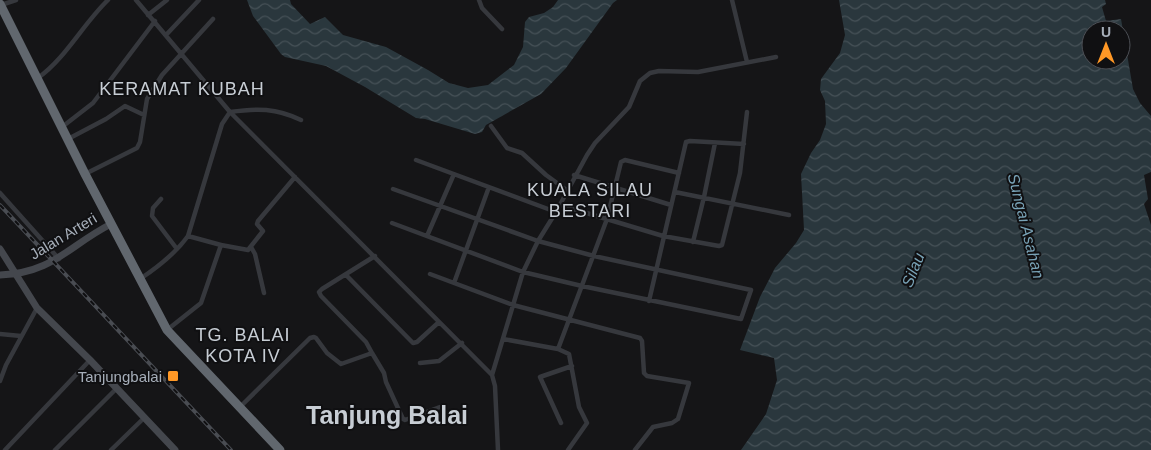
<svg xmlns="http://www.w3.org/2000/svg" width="1151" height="450" font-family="Arial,sans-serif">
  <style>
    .water { fill: url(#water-waves); fill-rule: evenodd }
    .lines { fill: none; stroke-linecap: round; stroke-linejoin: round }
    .street { stroke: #36383d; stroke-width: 4.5 }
    .secondary { stroke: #44474d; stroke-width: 7 }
    .highway { stroke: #61676e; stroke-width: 9 }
    .rail-casing { stroke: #494c52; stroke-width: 4 }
    .rail { stroke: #101012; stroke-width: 2; stroke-dasharray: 5.5; stroke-linecap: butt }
    .poi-dot { fill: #ff9826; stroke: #101012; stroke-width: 2 }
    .labels { text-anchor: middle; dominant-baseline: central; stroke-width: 4; stroke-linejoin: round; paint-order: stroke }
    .street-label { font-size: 15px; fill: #a6aeb9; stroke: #101012 }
    .poi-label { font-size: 15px; fill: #a6aeb9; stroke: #101012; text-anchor: end }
    .water-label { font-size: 16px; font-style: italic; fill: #79a3b7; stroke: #101012 }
    .quarter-label { font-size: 18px; letter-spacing: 1px; fill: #c7cdd4; stroke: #101012 }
    .town-label { font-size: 25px; font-weight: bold; fill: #c7cdd4; stroke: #101012 }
  </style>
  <defs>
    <pattern id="water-waves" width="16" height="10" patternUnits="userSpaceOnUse" patternTransform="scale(1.25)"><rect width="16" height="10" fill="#2a373d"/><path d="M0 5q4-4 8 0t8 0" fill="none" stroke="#465157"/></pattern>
  </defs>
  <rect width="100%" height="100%" fill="#151517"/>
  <path class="water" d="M247,0H290L291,4L310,24L325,17L343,35L386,47L428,70L449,83L468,88L488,85L514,65L523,47L525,22L529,17L544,13L553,7L558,0H617L613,3L566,68L541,94L486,125L482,132L475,134L425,119L416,118L365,87L326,66L285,57L281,54L253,16Z
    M839,0H1105L1106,4L1102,7L1106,21L1121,19L1133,89L1140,103L1151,116V172L1144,175L1148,199L1144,204L1151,225V450H741L766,414L777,380L774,358L740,350L760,297L775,268L796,243L804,230L801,174L811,153L820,140L826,124L825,101L820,90L821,79L840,53L845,35ZM1091,30H1121V60H1091Z"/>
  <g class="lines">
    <path class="street" d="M136,0L230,112L492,375L495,386L498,450
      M479,0L482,8L502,29
      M732,0L747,62
      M1,5L16,0
      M148,15L167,0
      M166,35L199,0
      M38,78C66,58 83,24 108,0
      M491,126L507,148L522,153L546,175L568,191
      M62,127L93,103L155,21
      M68,139L106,119L125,106L144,115
      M416,160L556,212
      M85,174L137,148L140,142L147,99L162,75L213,19
      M574,175L671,205
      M675,192L789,215
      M0,193L59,259
      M161,199L153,208L152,216L177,249
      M560,205L663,236L719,246L722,245L740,173L747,112
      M392,223L523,272L582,286L741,319L751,290L594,256L538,241L393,189
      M188,236L221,245L248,250L263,231L257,224L258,221L295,177
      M427,236L454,174
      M693,242L704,197L715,143
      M251,247L255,254L264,293
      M430,274L513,305L640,338L642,341L644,373L647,376L689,383L678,419L672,423L653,427L635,450
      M346,275L413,343L417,342L439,322
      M140,279C158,267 175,254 188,236L222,124L230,112C257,108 276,108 301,120
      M454,283L489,187
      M649,301L686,142L690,141L744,144
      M167,330L201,303L221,245
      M0,334L21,336
      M503,339L558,349L569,354L579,407L587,423L568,450
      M558,349L607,219L621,162L625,160L679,173
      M372,353L384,373L386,382L403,419L405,420L440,407
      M420,363L439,361L462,343
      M492,375L523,272L538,241L556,212L587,155L595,143L629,107L640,81L650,73L659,71L698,72L776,57
      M0,381L6,365L37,308
      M240,407L310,338L314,337L316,338L327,353L341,364L372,353L366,342L321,296L319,292L322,289L375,256
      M561,423L540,377L572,366
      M5,450L90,360
      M55,450L117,388
      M111,450L145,417"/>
    <path class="secondary" d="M0,249L37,308L90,360L175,450
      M0,275C53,273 68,246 111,224"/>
    <path class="highway" d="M0,4L85,174L167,330L280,450"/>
    <defs>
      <path id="rail" d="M0,205L231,450"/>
    </defs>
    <use href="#rail" class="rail-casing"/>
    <use href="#rail" class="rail"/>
  </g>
  <rect class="poi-dot" x="167" y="370" width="12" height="12" rx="2.5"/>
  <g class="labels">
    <g class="street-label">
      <text transform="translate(63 236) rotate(-31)">Jalan Arteri</text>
    </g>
    <g class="poi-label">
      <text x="162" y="376">Tanjungbalai</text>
    </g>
    <g class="water-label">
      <text transform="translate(1026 226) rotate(76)">Sungai Asahan</text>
      <text transform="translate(913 270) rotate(-68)">Silau</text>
    </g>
    <g class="quarter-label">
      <text x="182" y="89">KERAMAT KUBAH</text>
      <text x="590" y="190">KUALA SILAU<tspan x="590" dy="21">BESTARI</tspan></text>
      <text x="243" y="335">TG. BALAI<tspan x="243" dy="21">KOTA IV</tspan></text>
    </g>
    <g class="town-label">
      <text x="387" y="415">Tanjung Balai</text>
    </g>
  </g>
  <g transform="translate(1106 45)"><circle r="24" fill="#101012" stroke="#4c4f55"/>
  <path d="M0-4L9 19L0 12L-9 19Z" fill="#ff9826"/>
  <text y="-8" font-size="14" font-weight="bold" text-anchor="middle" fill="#a6aeb9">U</text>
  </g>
</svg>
